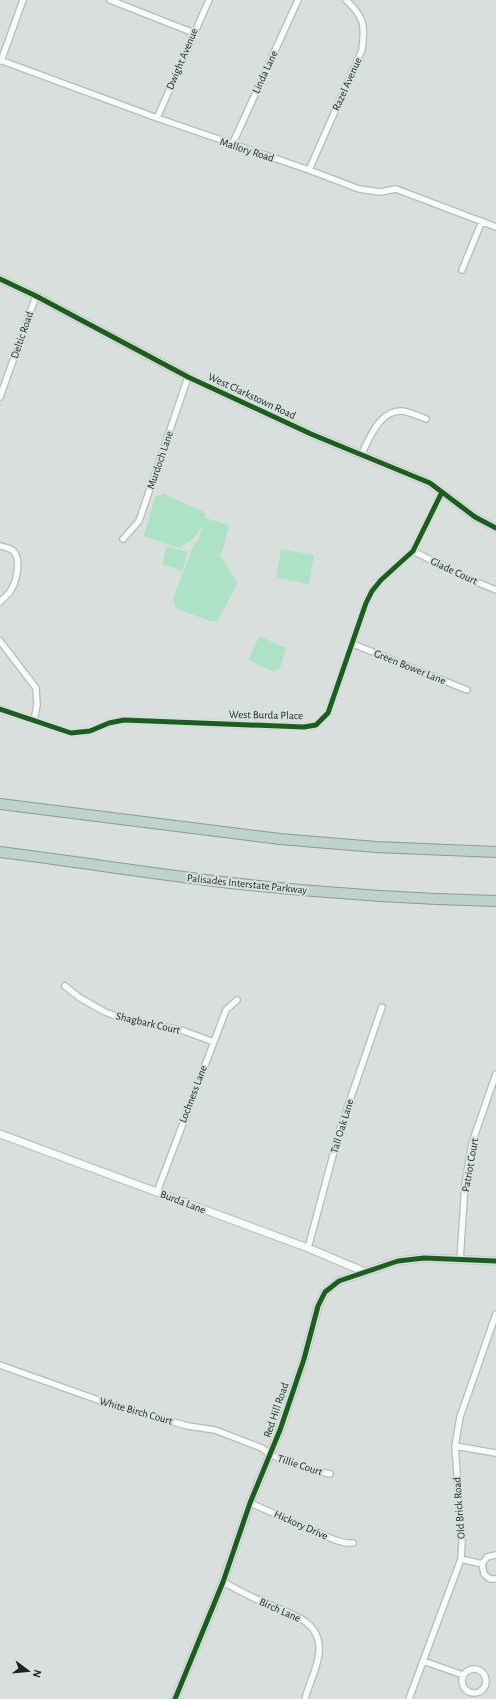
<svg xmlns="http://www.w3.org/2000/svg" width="496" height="1699" font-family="'Alegreya Sans',sans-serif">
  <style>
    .green { fill: #aee2c7 }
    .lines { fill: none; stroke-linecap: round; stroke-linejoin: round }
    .minor-casing { stroke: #b6bbb9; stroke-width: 8 }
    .tertiary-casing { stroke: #b6bbb9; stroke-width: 9 }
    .motorway-casing { stroke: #879c93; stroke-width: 12 }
    .minor { stroke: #f9fafa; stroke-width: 5.5 }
    .tertiary { stroke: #f9fafa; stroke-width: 7 }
    .motorway { stroke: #c0d3cb; stroke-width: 10 }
    .cycleway-casing { stroke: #d6e2db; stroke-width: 8 }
    .cycleway { stroke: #1b5e20; stroke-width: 5 }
    .labels { text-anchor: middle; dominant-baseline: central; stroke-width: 4; stroke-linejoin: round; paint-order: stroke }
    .street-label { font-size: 11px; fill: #1e2220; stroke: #d6e2db }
  </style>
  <rect width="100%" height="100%" fill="#d9dfdc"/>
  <path class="green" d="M164,494L206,513L205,518L229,525L222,553L219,554L238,583L217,621H209L176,608L173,599L194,544L198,540L203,525L193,539L179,548L144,536L155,497Z
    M167,546L188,552L182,571L162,564Z
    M281,549L314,555L309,584L276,578Z
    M259,636L286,648L280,668L274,672L249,660Z"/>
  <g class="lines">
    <defs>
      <path id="minor" d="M110,0L194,33
        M0,60L157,118L309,170L359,189L380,192L396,189L496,227
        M1,61L23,0
        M157,118L209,0
        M232,145L298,0
        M309,170L362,50C365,25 365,18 346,0
        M462,270L482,221
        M0,397L36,296
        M361,455C370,438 379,410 402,411C410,412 419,416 426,419
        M123,539L139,521L188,377
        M0,546C4,547 9,548 12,550C23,558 16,584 9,593C6,596 3,599 0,602
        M413,551L462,576L496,590
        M0,641L36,688L37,705L34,720
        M353,644L467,690
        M0,709L71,733L90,731L109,723L124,720L304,727L316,725L328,713L366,603L372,591L381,580L413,551L442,492
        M65,986L80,998L105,1012L127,1020L181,1030L214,1042
        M157,1192L226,1010L237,1000
        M308,1248L340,1129L382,1007
        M460,1260L465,1184L472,1143L496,1074
        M0,1365L115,1406L188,1426L215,1430L262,1448L271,1455L308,1469L330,1474
        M455,1446L496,1453
        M250,1503L335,1540L346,1543H353
        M496,1555L487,1557L482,1564L484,1574L490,1579H496
        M461,1559L482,1564
        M223,1582C235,1588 246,1595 259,1600C282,1612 322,1617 319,1652C318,1668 309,1683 305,1699
        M423,1661L463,1675
        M462 1681a12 12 0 1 1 24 0a12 12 0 1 1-24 0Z
        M409,1699L461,1559L462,1541L455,1446L460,1417L496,1314"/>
      <path id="tertiary" d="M0,279L36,296L188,377L311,434L430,483L475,517L496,528
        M0,1134L308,1248L365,1272
        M175,1699L223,1582L250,1503L280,1430L304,1359L318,1306L325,1292L339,1281L398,1261L424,1258L496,1261"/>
      <path id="motorway" d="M0,804L280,839L376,847L496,852
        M0,852C80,862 160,875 240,884C325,893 410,899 496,901"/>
    </defs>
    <use href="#minor" class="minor-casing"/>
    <use href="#tertiary" class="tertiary-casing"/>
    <use href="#motorway" class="motorway-casing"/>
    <use href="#minor" class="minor"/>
    <use href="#tertiary" class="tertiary"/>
    <use href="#motorway" class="motorway"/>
    <defs>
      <path id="cycleway" d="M0,279L36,296L188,377L311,434L430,483L475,517L496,528
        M0,709L71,733L90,731L109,723L124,720L304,727L316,725L328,713L366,603L372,591L381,580L413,551L442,492
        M175,1699L223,1582L250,1503L280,1430L304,1359L318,1306L325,1292L339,1281L398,1261L424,1258L496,1261"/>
    </defs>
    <use href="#cycleway" class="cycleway-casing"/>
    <use href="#cycleway" class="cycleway"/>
  </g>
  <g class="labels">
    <g class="street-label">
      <text transform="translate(182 59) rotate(-67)">Dwight Avenue</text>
      <text transform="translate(265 72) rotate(-65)">Linda Lane</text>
      <text transform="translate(347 84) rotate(-66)">Razel Avenue</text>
      <text transform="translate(247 150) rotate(18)">Mallory Road</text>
      <text transform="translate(22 335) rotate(-71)">Deltic Road</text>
      <text transform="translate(252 396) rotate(25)">West Clarkstown Road</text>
      <text transform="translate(160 460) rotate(-71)">Murdoch Lane</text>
      <text transform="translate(454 571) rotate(25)">Glade Court</text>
      <text transform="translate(410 667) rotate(22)">Green Bower Lane</text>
      <text transform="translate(266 715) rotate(1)">West Burda Place</text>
      <text transform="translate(247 884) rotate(6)">Palisades Interstate Parkway</text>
      <text transform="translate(148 1023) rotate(13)">Shagbark Court</text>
      <text transform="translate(193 1094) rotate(-69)">Lochness Lane</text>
      <text transform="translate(342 1126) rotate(-73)">Tall Oak Lane</text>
      <text transform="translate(470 1165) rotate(-80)">Patriot Court</text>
      <text transform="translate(183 1202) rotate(21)">Burda Lane</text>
      <text transform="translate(276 1410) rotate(-71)">Red Hill Road</text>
      <text transform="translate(136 1411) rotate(16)">White Birch Court</text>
      <text transform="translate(300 1465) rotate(18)">Tillie Court</text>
      <text transform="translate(459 1508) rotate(-94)">Old Brick Road</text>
      <text transform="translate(301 1525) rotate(24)">Hickory Drive</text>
      <text transform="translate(280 1610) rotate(24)">Birch Lane</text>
    </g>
  </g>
  <g transform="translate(28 1671) rotate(106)" stroke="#d6e2db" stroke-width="3" paint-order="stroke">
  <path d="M0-3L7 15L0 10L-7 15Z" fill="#1e2220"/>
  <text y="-6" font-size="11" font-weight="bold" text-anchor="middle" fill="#1e2220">N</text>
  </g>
</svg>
